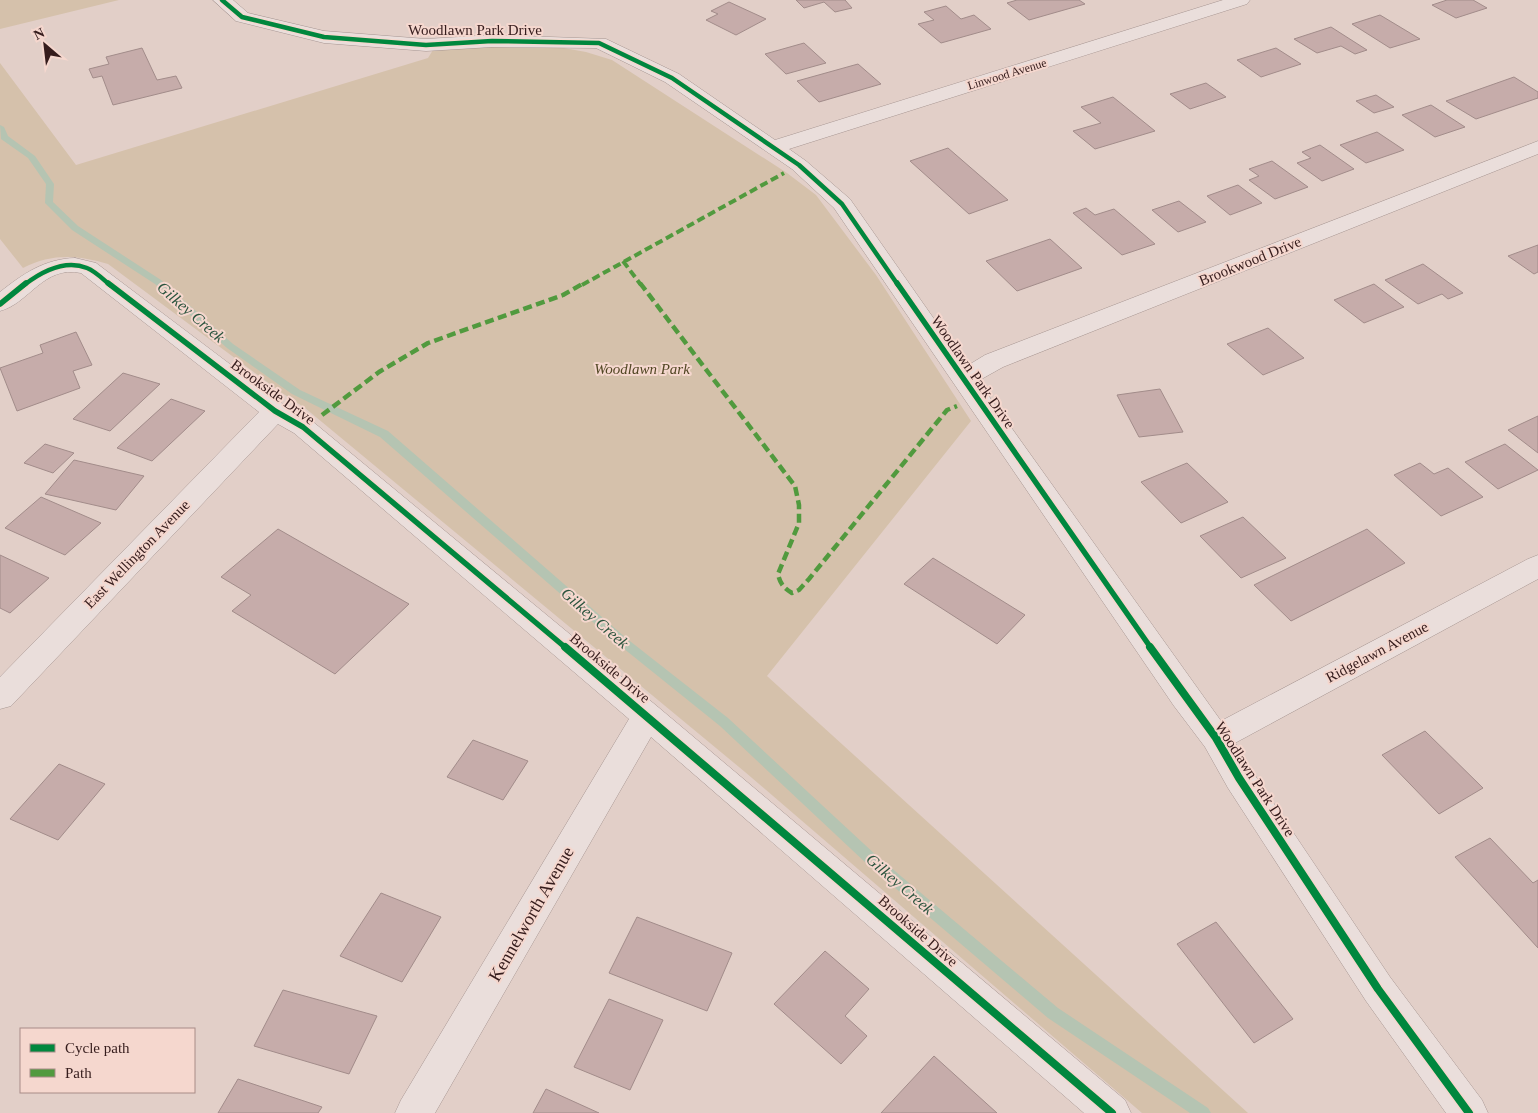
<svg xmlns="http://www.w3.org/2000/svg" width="1538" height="1113" font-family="Georgia,serif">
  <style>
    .green { fill: #d5c1ab }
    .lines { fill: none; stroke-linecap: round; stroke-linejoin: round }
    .stream { fill: #b5c4b2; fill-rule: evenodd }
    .building { fill: #c6acaa; stroke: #a28c8a }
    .street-casing { stroke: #a79692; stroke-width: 1 }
    .street { fill: #eadedb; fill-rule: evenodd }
    .quiet-far1 { stroke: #519a3e; stroke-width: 4; stroke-dasharray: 8 4; stroke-linecap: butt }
    .quiet { stroke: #519a3e; stroke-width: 4.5; stroke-dasharray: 9 4.5; stroke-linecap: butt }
    .cycleway-far2-casing { stroke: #f5d7ce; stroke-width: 7 }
    .cycleway-far1-casing { stroke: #f5d7ce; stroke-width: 9 }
    .cycleway-casing { stroke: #f5d7ce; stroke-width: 11 }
    .cycleway-far2 { stroke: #00873e; stroke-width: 4.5 }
    .cycleway-far1 { stroke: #00873e; stroke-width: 5.5 }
    .cycleway { stroke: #00873e; stroke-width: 8 }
    .labels { text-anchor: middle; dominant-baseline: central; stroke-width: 4; stroke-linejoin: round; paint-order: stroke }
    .far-street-label { font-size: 12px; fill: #351c1c; stroke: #f5d7ce }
    .street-label { font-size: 15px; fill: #351c1c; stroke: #f5d7ce }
    .park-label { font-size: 15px; font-style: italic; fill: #514623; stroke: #f5d7ce }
    .water-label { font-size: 16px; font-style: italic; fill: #2b543e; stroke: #f5d7ce }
    .near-street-label { font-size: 18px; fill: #351c1c; stroke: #f5d7ce }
  </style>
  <rect width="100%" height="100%" fill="#e2cfc8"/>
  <path class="green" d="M0,0H119L0,29Z
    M486,47H558L586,52L612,60L787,173L816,195L876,275L971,421L767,676L1248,1113H1142L745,772L305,408L282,393L108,264C78,255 52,253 23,268L0,239V63L76,165L428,58L433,50Z"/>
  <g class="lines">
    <path class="stream" d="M0,125L4,127L8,136L35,156L54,184L53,202L78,226L161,280L233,344L300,390L388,431L626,638L728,718L877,856L1058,1008L1208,1108L1211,1113H1190L1048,1018L867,864L720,726L618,644L380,437L292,394L227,348L155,284L72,230L45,203L46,184L28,158L1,139Z"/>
  </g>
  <path class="building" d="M796,0H845L852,8L835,12L824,2L804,8Z
    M1017,0H1079L1085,4L1029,20L1007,3Z
    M1447,0H1473L1487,8L1456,18L1432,5Z
    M729,2L766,19L736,35L706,20L718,14L711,11Z
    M946,6L961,19L974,15L991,29L941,43L918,24L934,20L924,12Z
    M1380,15L1420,39L1390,48L1352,24Z
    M1331,27L1367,50L1355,54L1341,46L1317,53L1294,39Z
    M804,43L826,63L786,74L765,54Z
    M142,48L157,80L176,76L182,88L113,105L102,76L93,78L89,69L109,64L106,57Z
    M1276,48L1301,64L1261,77L1237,60Z
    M858,64L881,84L819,102L797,81Z
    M1514,77L1538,92V98L1476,119L1446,101Z
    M1206,83L1226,97L1190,109L1170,94Z
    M1376,95L1394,107L1374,113L1356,101Z
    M1113,97L1155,131L1095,149L1073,131L1101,123L1081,107Z
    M1431,105L1465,127L1435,137L1402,115Z
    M1377,132L1404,150L1366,163L1340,145Z
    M1320,145L1354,169L1322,181L1297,163L1311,158L1302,152Z
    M948,148L1008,200L969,214L910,161Z
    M1272,161L1308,187L1275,199L1249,180L1259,176L1249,169Z
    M1238,185L1262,203L1230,215L1207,196Z
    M1179,201L1206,222L1178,232L1152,210Z
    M1086,208L1095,215L1114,209L1155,244L1122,255L1073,213Z
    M1050,239L1082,268L1017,291L986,261Z
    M1538,245V272L1534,274L1508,256Z
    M1423,264L1463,293L1448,299L1442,294L1418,304L1385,280Z
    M1374,284L1404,307L1364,323L1334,300Z
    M1268,328L1304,358L1263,375L1227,344Z
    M76,332L92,365L73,371L80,388L17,411L0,368L43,353L40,345Z
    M123,373L160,384L110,431L73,419Z
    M1160,389L1183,432L1139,437L1117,395Z
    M171,399L205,411L152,461L117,448Z
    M1538,416V453L1508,430Z
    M45,444L74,453L53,473L24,463Z
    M1505,444L1538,470L1498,489L1465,462Z
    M74,460L144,476L116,510L45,494Z
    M1187,463L1228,502L1181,523L1141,482Z
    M1420,463L1434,474L1448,468L1483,497L1441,516L1394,475Z
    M41,497L101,523L65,555L5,528Z
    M1243,517L1286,558L1241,578L1200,536Z
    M278,529L409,604L335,674L232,611L251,595L221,577Z
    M1367,529L1405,563L1291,621L1254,585Z
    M0,555L49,578L10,613L0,608Z
    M933,558L1025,615L997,644L904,584Z
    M1425,731L1483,788L1439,814L1382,755Z
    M473,740L528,761L503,800L447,777Z
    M59,764L105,784L58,840L10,819Z
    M1490,838L1533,883L1538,880V948L1455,857Z
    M381,893L441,917L402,982L340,956Z
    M637,917L732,953L707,1011L609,973Z
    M1216,922L1293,1019L1254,1043L1177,944Z
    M825,951L869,989L845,1016L867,1036L841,1064L774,1004Z
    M283,990L377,1016L349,1074L254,1046Z
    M609,999L663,1020L630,1090L574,1067Z
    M934,1056L997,1113H881Z
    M238,1079L322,1107L318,1113H218Z
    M546,1089L599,1113H533Z"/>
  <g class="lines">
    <defs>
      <path id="street" d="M213,0H233L248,13L324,31L426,39L492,35L606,39L679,74L775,140L1223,0H1250L1247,4L789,149L806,161L850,199L967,366L985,355L1538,141V154L1003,367L978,381L1221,721L1528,559L1538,555V579L1235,743L1250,768L1390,977L1482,1100L1488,1113H1446L1366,1001L1228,788L1205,747L1174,706L834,208L792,169L665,82L596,48L492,47L426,51L324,43L236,21Z
        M75,258L96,263L284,405L312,421L658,707L1125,1100L1131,1113H1084L651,737L435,1113H395L401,1100L629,719L294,433L278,424L11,706L0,709V677L259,412L81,273C43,265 30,303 0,311V292C23,274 44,259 75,258Z"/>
    </defs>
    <use href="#street" class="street-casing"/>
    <use href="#street" class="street"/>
    <path class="quiet-far1" d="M623,261L641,285
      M582,285L784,173"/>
    <path class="quiet" d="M640,283L795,486L799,505V523L778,574C780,584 784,588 792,593L799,590L809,579L947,410L957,406
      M322,415L379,372L428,343L563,295L584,283"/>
    <defs>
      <path id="cycleway-far2" d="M222,0L242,17L324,37L426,45L492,41L599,43L672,78L799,165L842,204L898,285
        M24,285C41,272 65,259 87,268C95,271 103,279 110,285"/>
      <path id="cycleway-far1" d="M108,283L275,411L303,427L566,648
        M897,283L1151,648
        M0,304L26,283"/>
      <path id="cycleway" d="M565,647L1112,1113
        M1150,647L1216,738L1239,778L1378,989L1469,1113"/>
    </defs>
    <use href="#cycleway-far2" class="cycleway-far2-casing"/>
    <use href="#cycleway-far1" class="cycleway-far1-casing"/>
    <use href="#cycleway" class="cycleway-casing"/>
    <use href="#cycleway-far2" class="cycleway-far2"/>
    <use href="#cycleway-far1" class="cycleway-far1"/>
    <use href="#cycleway" class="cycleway"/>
  </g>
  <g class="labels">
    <g class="far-street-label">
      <text transform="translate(1007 74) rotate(-17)">Linwood Avenue</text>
    </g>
    <g class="street-label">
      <text x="475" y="30">Woodlawn Park Drive</text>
      <text transform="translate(1250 261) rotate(-22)">Brookwood Drive</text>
      <text transform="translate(973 372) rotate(55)">Woodlawn Park Drive</text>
      <text transform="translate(273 392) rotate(36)">Brookside Drive</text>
      <text transform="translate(137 554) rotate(-46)">East Wellington Avenue</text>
      <text transform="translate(1377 652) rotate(-28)">Ridgelawn Avenue</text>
      <text transform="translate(610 668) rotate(40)">Brookside Drive</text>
      <text transform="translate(1255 779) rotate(57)">Woodlawn Park Drive</text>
      <text transform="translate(918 931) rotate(41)">Brookside Drive</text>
    </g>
    <g class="park-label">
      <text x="642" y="369">Woodlawn Park</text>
    </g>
    <g class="water-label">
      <text transform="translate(191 312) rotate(41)">Gilkey Creek</text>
      <text transform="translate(595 618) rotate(41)">Gilkey Creek</text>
      <text transform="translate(900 884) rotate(41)">Gilkey Creek</text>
    </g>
    <g class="near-street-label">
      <text transform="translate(531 914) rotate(-60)">Kennelworth Avenue</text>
    </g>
  </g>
  <rect x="20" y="1028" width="175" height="65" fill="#f5d7ce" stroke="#a88c87"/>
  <rect x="30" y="1044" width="25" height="8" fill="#00873e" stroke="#a88c87"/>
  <text x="65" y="1053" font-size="15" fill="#351c1c">Cycle path</text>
  <rect x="30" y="1069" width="25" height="8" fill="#519a3e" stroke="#a88c87"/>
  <text x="65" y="1078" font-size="15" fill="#351c1c">Path</text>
  <g transform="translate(45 45) rotate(332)" stroke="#f5d7ce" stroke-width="4" paint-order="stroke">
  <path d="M0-4L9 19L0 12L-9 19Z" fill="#351c1c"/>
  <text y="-8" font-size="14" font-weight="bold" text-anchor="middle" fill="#351c1c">N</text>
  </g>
</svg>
